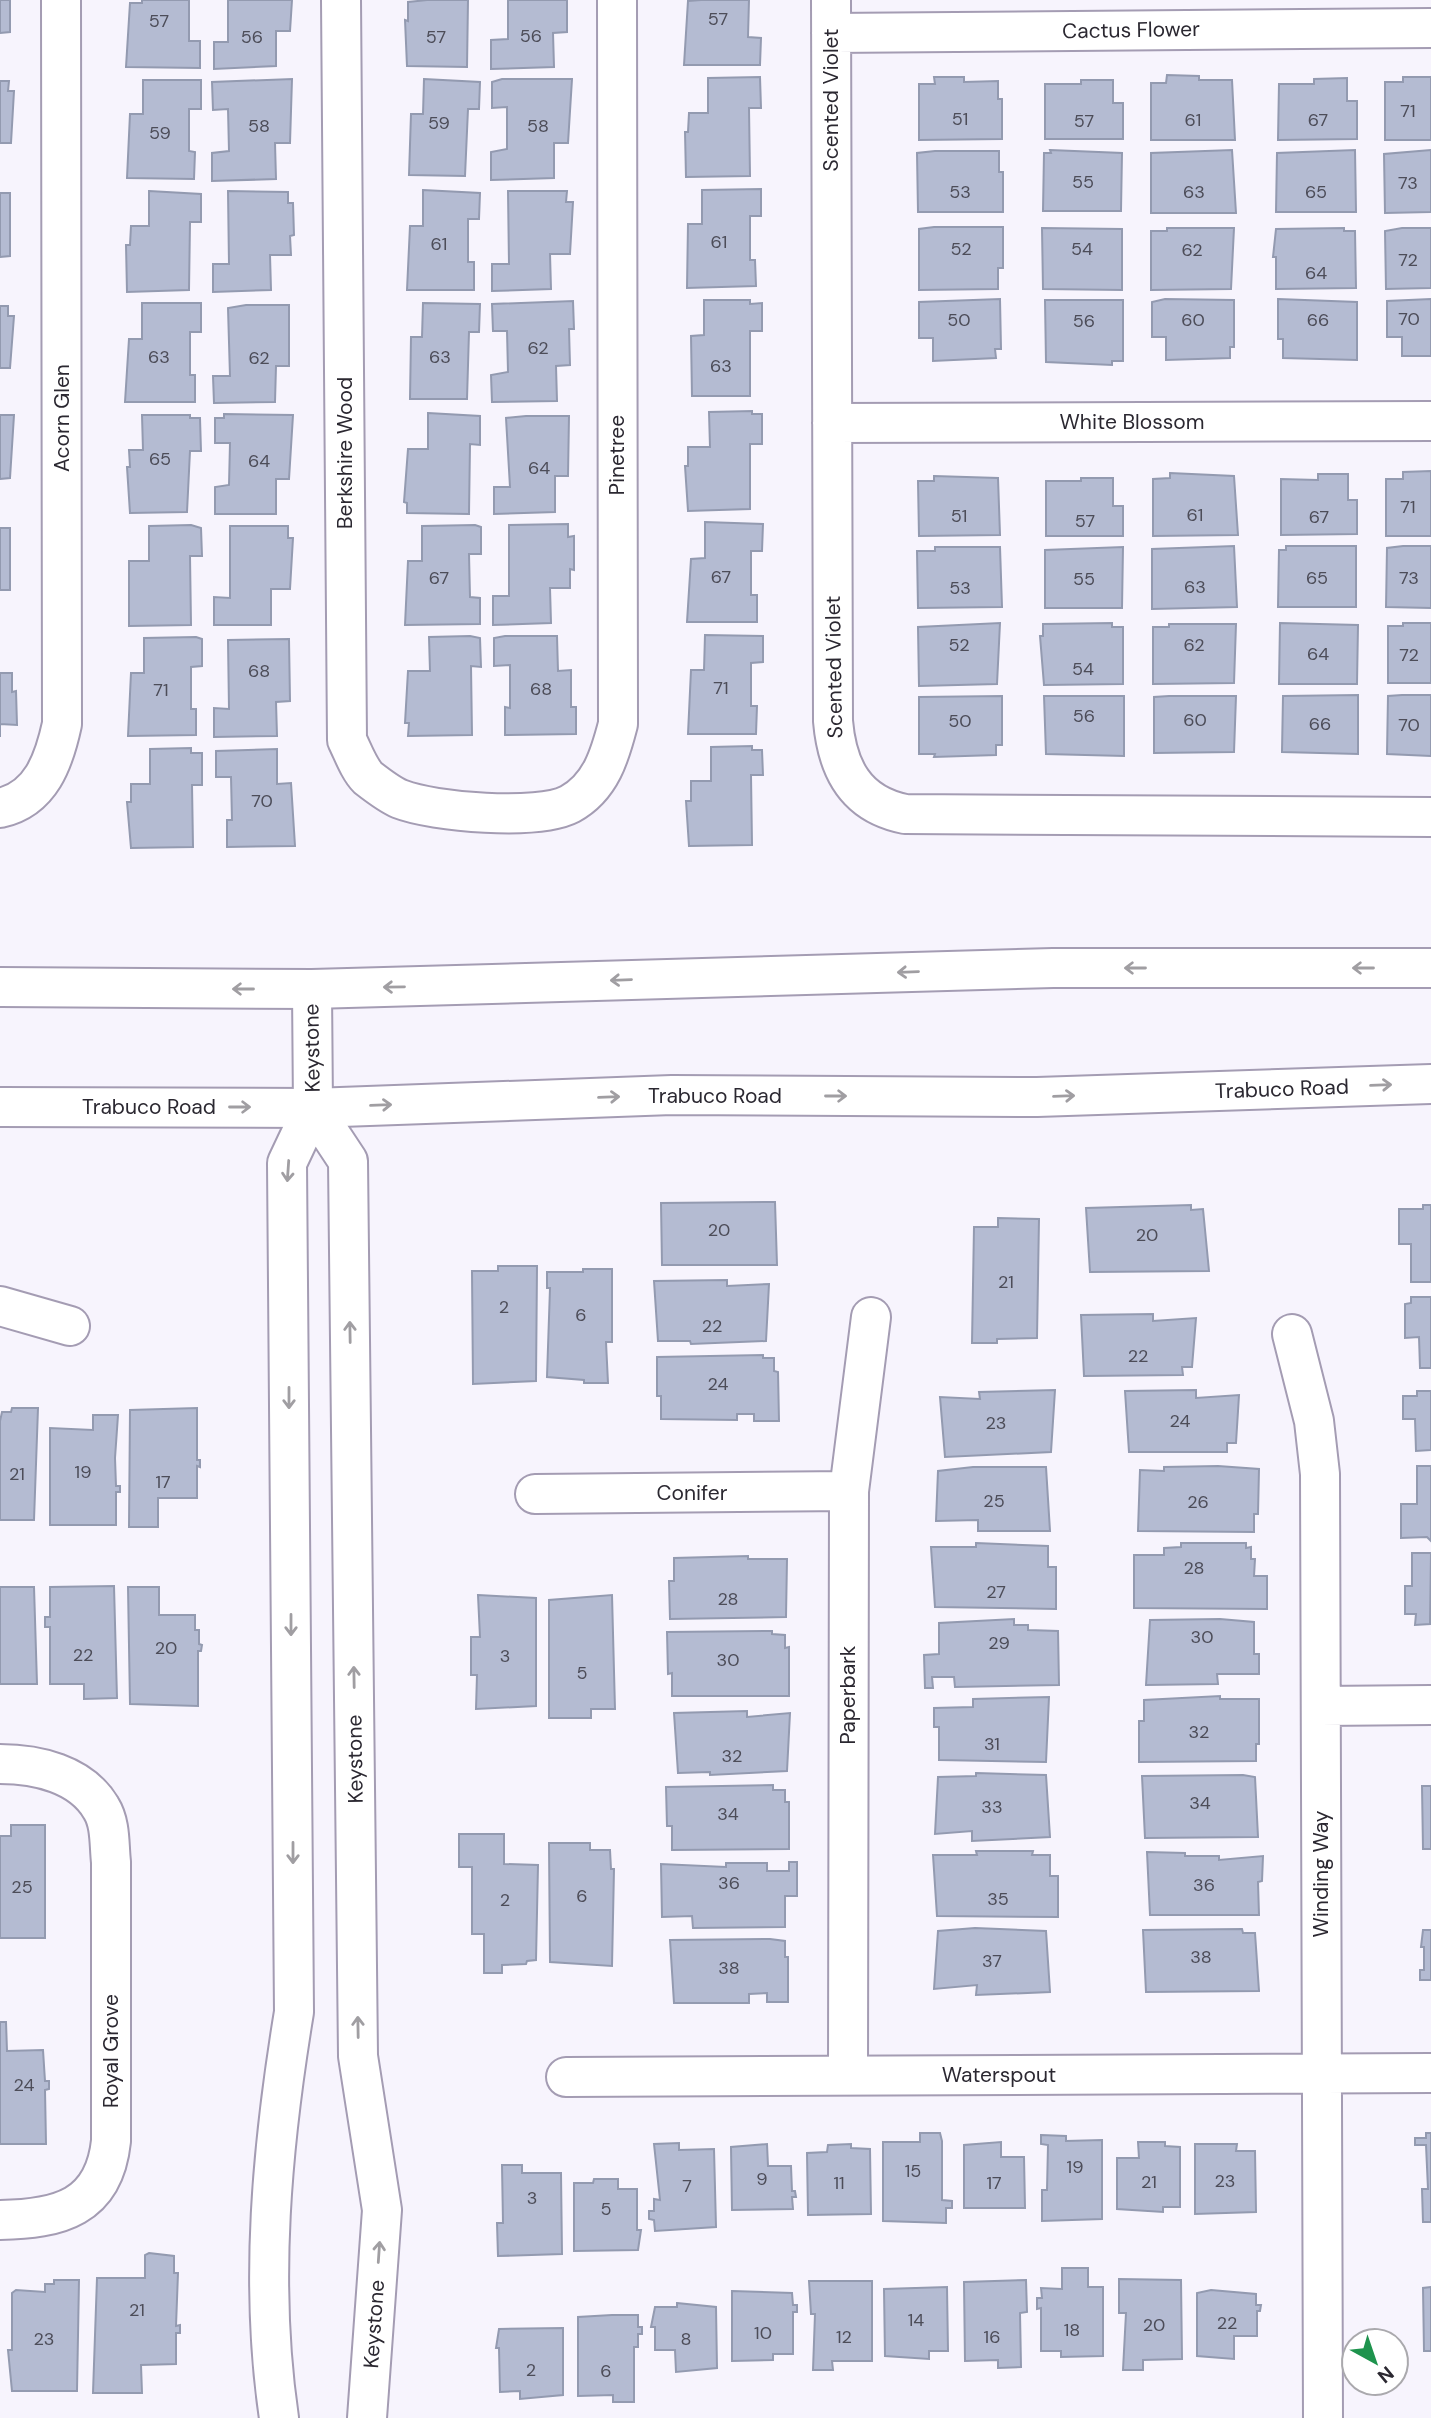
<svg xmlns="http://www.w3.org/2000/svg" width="1431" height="2418" font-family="'DM Sans',sans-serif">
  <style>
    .building { fill: #b4bbd2; stroke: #939ab0; stroke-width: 2 }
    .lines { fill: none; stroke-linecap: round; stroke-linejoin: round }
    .minor-casing { stroke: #a49cb3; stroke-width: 42 }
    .major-casing { stroke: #a49cb3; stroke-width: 42 }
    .minor { stroke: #fff; stroke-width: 38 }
    .major { stroke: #fff; stroke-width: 38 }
    .oneway { stroke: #a09ea2 }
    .labels { text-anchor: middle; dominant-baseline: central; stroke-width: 7; stroke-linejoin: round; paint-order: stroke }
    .number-label { font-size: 18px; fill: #4d4d59 }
    .street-label { font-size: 21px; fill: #2b2831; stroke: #fff }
  </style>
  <rect width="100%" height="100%" fill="#f7f4fd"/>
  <path class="building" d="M0,0H10V32L0,33Z
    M142,0H189V41H200V68L126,67L130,3H142Z
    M228,0H292L290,31H276V66L214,69V42H228Z
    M427,0H468L467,67L407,66L405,20L408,21V2Z
    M508,0H567V32L553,33L554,67L491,69V40L508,39Z
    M701,0H749L748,37L761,38L760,65H684L688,1Z
    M1167,75L1199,76V80H1232L1235,140H1151V83H1166Z
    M760,77L761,108H749L750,176L686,177L685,132H688L689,113H708V78Z
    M934,77H964V82L998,81V99H1002V139L919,140V84H935Z
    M1403,77H1431V140H1385V82H1403Z
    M1347,78V101H1357V139L1278,140L1279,84H1314V79Z
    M292,79L290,143H275L276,179L212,181V153L229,151L228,109L213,110L212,82Z
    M424,79L480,82L479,109H468L465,176L409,175L411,114H423Z
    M502,79H572L568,143H554V178L491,180V152L507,149V107L492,108V82Z
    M143,80H201V109H189V151L195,152L194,179L127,178L130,114H143Z
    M1081,80H1113V103H1123V139H1045V84H1081Z
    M0,81H9L8,91H14L11,143H0Z
    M1050,150L1122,153L1121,211H1043L1044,153H1051Z
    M1232,150L1236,213H1151V153Z
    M1355,150L1356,212H1276L1277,153Z
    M1431,150V212L1385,213L1384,154Z
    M935,151H999V172H1003V212H918L917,153Z
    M761,189V216H750V260H755L756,286L687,288L688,224H702V190Z
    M423,190L480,193L479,219H468V262H474V290H407L410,226H423Z
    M149,191L201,194V222H190L189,290L127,292L126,245H130L131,226H149Z
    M228,191L288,192V203H293L294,235L290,236L291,255H270L271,290L213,292V264H229Z
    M508,191H567L566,202H573L570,254H550L551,289L492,291V264H509Z
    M0,193H10V256L0,257Z
    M934,227H1003V268H998V289L919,290V229Z
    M1042,228L1122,229V290L1043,289Z
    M1167,228H1234L1231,289L1151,290V231H1167Z
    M1344,228V231H1355L1356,288L1276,289V257H1273L1276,229Z
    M1402,228H1431V288L1386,289L1385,231Z
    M1000,299L1001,349H995L996,358L933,361V338H919V302Z
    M1165,299L1234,300V347H1230V358L1166,360V337H1152V302Z
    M1278,299L1357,302V360L1283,358V339H1278Z
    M1431,299V356H1402V337H1387V301Z
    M704,300H750V304L762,303V331H750V396H692L691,336L704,335Z
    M1045,300H1123V361H1112V365L1046,362Z
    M573,301L574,329H569L570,365L556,366L557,401L492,402L491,375L508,372L507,331H493L492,304Z
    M142,303H201V332H190V375H195V402H125L129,339H142Z
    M423,303L480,304L479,332H469L467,399H410L411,337H422Z
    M246,305H289V366H276L275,402L214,403L213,376H230L228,308Z
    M0,306H8V316H14L10,368H0Z
    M752,411V414H762V444H750V509L688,511L685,466H688V447H710L709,412Z
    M428,413L480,416V445L470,444L469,514L407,513V503L404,502L408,449H428Z
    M224,414L293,415L289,479H276V514H215V487L229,485L230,443H215V418H224Z
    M0,415H14L10,478L0,479Z
    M142,415H190V418H200L201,451H190L187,512L130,513L127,467H130L129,450H143Z
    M526,416H569L568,476H555V512L494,514V487H510L506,418Z
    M1431,471V536H1386V479H1403V472Z
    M1170,473L1234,476L1238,535L1153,536V479L1170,478Z
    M1318,474H1348V500H1357V534L1281,535V479L1318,480Z
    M934,476L998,478L1000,535L919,536L918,481H934Z
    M1081,478H1113V506H1123V536H1046V481H1081Z
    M705,522L763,524L762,551H751V595H757V622H687L691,559L705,558Z
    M568,524V537L574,536V570L570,569V588H550L551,623L493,625V596H509V525Z
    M191,525L201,528L202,556H190L191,625L129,626V561H149V526Z
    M475,525L481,527V554H469L470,597L480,598V624L405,625L408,561H422V526Z
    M230,526H288V538H293L290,589H271V625H214V597L230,598Z
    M0,528H10V590H0Z
    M1234,546L1237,607L1152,609V549Z
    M1286,546H1356V607H1278L1279,550H1286Z
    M1403,546H1431V608L1386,607L1387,548Z
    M935,547H1000L1002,607L918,608L917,551H935Z
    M1123,547L1122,608H1045V550Z
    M1000,623L997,684L919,686L918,627Z
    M1112,623V627H1123V684L1044,685L1040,636H1043V624Z
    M1280,623L1358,625L1357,684H1279Z
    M1403,623H1431V683H1388V626H1403Z
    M1169,624H1236L1234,683L1153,684V627H1169Z
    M705,635L763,636V662L751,663V706H757L756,734H688L691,670H704Z
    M470,636L480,638L481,667L471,666L472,735L408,736L409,723H405L408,671H430L429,637Z
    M505,636H557L558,671L571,670V707H576V734L505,735V707L510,708V665L494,666V638Z
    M196,637L202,639V666L191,667V709H196V735L128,736L131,673H144V638Z
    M289,639L290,701L276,702L277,736L214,737V708L229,709L228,640Z
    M0,673H12V692L16,691L17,725L0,724V737Z
    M1358,695V754L1282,752L1283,696Z
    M1402,695H1431V756L1387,754L1388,696Z
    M1002,696V745H996V755L934,757L935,754H919V697Z
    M1044,696H1124V756L1046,754Z
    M1169,696H1236L1234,752L1154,753V697Z
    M752,746V750H762L763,775H751L752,845L689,846L686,801H691V781H711V747Z
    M191,748V753H202V785H192L193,847L131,848L127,802H131V784H150V749Z
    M277,749V784L291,783L295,846L227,847V820H232L231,777H216V751Z
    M775,1202L777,1265H662L661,1203Z
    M1191,1205V1210L1203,1209L1209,1271L1090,1272L1086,1208Z
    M1423,1205H1431V1282H1411V1244H1399V1209H1423Z
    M998,1218L1039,1219L1037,1338L997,1339V1343H972L974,1227H998Z
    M498,1266H537L536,1381L473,1384L472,1271H498Z
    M583,1269H612V1342H606L608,1383H584V1380L547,1377L550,1288H547V1272H583Z
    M727,1280V1286L769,1284L766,1341L691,1344L690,1341H658L654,1281Z
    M1411,1297H1431V1368H1420L1419,1337L1405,1338V1304L1411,1303Z
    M1153,1314V1321L1196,1318L1192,1367H1182L1183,1375L1084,1376L1081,1315Z
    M763,1355V1358H774V1371L778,1372L779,1421H754V1414H737V1420L661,1419V1396H657V1357Z
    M1055,1390L1051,1452L945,1457L940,1397L980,1399L979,1392Z
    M1196,1390V1398L1239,1395L1236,1443H1227V1452H1129L1125,1391Z
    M1417,1391H1431V1450L1416,1451L1415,1419H1403V1396H1417Z
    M12,1408H38L34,1520H0V1421L2,1412H11Z
    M197,1408V1460H200V1467L197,1466V1498H158V1527H129L130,1410Z
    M93,1415H118L115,1458L116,1486H120V1492H116V1525H50V1428L93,1430Z
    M1218,1466L1259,1469L1258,1514H1254V1532L1138,1531L1140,1470L1164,1471V1467Z
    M1417,1466H1431V1541L1427,1537L1401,1538V1504H1417Z
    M973,1467H1046L1050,1531H978V1520L936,1521L938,1471Z
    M976,1543L1048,1546V1567H1056V1609L935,1607L931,1547H976Z
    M1181,1543H1246V1548L1251,1547V1559H1255L1254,1576H1267V1609L1134,1608V1555H1164V1548L1181,1547Z
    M1412,1553H1431L1430,1624L1415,1625L1416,1614H1405V1586H1412Z
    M748,1556V1559H787L786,1617L670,1619L669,1581H674V1558Z
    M114,1586L117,1698L84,1699V1684H50V1627H45V1617H50V1587Z
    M0,1587H34L37,1684H0Z
    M128,1587H159V1615H195V1630H199V1644L202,1645L201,1651H198V1706L130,1704Z
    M478,1595L536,1598V1706L476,1709L477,1675H471V1637H480Z
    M612,1595L615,1709H591V1718H549V1600Z
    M1014,1619V1625H1028V1630L1058,1631L1059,1685L955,1687L954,1677H932L933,1688H925L924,1655L939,1654V1623Z
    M1220,1619L1254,1622V1654H1259V1674H1217L1218,1684L1146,1685L1150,1620Z
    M772,1631V1634L785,1635V1648L789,1647V1696H672V1673L668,1674L667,1632Z
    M1220,1696V1699H1259V1744H1256V1761L1139,1762V1721H1144V1700Z
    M1049,1697L1046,1762L939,1760V1727H934V1708L973,1707V1699Z
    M747,1711V1717L790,1713L787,1771L710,1775V1772L678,1773L674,1713Z
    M976,1773L1046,1775L1050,1837L972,1841V1831L935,1834L938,1777L976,1776Z
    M1243,1775L1255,1777L1258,1837L1145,1838L1142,1776Z
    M773,1785V1790H785V1802H789V1849L672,1850V1826H667L666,1787Z
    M1422,1786H1431V1849H1423Z
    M11,1825H45V1938H0V1836H11Z
    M459,1834H504V1864L538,1865L536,1960L527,1961L526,1964L502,1965V1973H484V1934H472V1867H459Z
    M549,1843H590V1850H610L611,1869H614L612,1966L550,1962Z
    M976,1851H1033L1032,1855H1050V1876H1058V1917L937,1916L933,1855H977Z
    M1147,1852L1185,1853V1856H1219V1860L1263,1856L1262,1881L1258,1882L1259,1915H1150Z
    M789,1862H797V1896H785V1927L693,1928L692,1916L662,1917L661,1864L726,1867V1863H767V1871H789Z
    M975,1928L1046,1931L1050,1992L976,1995L977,1985L934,1989L938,1931Z
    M1242,1929L1243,1933H1255L1259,1991L1146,1992L1143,1930Z
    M1423,1930H1431V1980H1420V1970H1424V1947H1421Z
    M770,1939L785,1941V1957H788V2002H767V1993L749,1994V2003H674L670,1940Z
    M0,2022H6L7,2051L43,2050L45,2081H49V2089L45,2090L46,2144H0Z
    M920,2133H940L942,2141V2200L952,2201V2208H946V2223L883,2221V2142H920Z
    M1426,2133H1431V2222H1423L1422,2189H1428L1426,2145H1415V2138H1426Z
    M1041,2135L1066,2136V2141L1102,2140V2219L1042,2221V2190H1047L1048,2145L1041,2144Z
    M1001,2142V2157H1024L1025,2208H964V2145Z
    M1138,2142H1165V2146L1180,2147V2207H1163V2212L1117,2209V2158H1139Z
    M679,2143V2150L714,2149L716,2227L655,2231L654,2220L649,2219V2211H654V2199L660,2200L654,2144Z
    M767,2144L768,2166H791L792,2191H795L796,2197H792L793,2209L732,2210L731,2147Z
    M851,2144V2148L870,2149L871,2214L808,2215L807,2153L827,2152L828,2145Z
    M1195,2144H1237L1236,2151H1255L1256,2212L1195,2214Z
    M502,2165H522V2173H561L562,2254L498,2256L497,2223H503Z
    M594,2179H618V2189H637V2230H641L638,2250L574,2251V2183H593Z
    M149,2253L174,2256V2273H178L176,2326L180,2325V2333H176V2364L141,2365L142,2393H93L97,2278H145V2255Z
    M1062,2268H1088V2287H1103V2356L1061,2357V2351H1041V2308L1037,2309V2298H1042L1041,2288L1062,2289Z
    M1119,2279L1181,2280L1182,2359L1143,2360V2370H1123L1126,2313H1119Z
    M54,2280H79L77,2391H12L8,2350H12V2293L16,2290L45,2292V2284H54Z
    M1026,2280L1027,2312L1020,2313L1021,2367L998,2368V2360L965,2361L964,2282Z
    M809,2281H872V2361H832L833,2370H813L815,2314H811Z
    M947,2287L948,2351H929V2359L885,2356L884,2289Z
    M1431,2287V2351H1424L1423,2288Z
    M1211,2290L1256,2294V2305H1261L1260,2311H1257V2336H1234V2359L1197,2356V2293Z
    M732,2291L792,2293L793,2305H797V2312H793V2354H773V2360L732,2361Z
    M677,2303L716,2307L717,2368L676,2372L675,2350H655V2327H651L655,2307H677Z
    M612,2315H638V2327H642V2334H638V2347H634V2402H613V2395L578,2396V2317Z
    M563,2328V2395L520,2399V2391L500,2392L499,2348H496L499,2329Z"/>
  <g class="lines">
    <defs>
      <path id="minor" d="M341,0L347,740C353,752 359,769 368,778C377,785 390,795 400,799C433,812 538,821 570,804C601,787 610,755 618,724L617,0
        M831,0L833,721C837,768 855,804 905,814L1431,817
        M831,33L1431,28
        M832,423L1431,421
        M0,808C41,799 54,761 62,724L61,0
        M313,1108L348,1161L358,2056L382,2210L367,2418
        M0,1306L70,1326
        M1292,1334L1314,1421L1320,1474L1323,2418
        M535,1494L849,1491
        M1321,1706L1431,1705
        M0,1764C37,1764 81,1774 101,1808C111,1824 109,1845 111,1862V2141C104,2208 59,2219 0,2220
        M848,2075L849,1491L871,1317
        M566,2077L1431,2073
        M279,2418C259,2284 272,2145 294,2012L287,1163L313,1108L312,989"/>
      <path id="major" d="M0,987L312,989L1053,968H1431
        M0,1107L313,1108L672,1095L1037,1097L1431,1084"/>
    </defs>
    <use href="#minor" class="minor-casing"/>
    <use href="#major" class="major-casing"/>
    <use href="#minor" class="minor"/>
    <use href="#major" class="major"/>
  </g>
  <defs><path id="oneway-shaft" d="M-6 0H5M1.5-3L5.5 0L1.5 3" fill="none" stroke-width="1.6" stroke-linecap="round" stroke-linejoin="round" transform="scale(1.75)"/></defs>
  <g class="oneway">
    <use href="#oneway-shaft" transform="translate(1135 968) rotate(180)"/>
    <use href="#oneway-shaft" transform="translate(1363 968) rotate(180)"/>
    <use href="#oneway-shaft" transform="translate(908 972) rotate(178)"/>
    <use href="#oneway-shaft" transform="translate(621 980) rotate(178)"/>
    <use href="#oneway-shaft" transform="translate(394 987) rotate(179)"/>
    <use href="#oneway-shaft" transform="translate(243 989) rotate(-180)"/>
    <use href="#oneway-shaft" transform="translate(1381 1085) rotate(-2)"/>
    <use href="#oneway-shaft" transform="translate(836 1096)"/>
    <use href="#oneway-shaft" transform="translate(1064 1096) rotate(-2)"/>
    <use href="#oneway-shaft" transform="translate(609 1097) rotate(-2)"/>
    <use href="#oneway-shaft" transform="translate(381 1105) rotate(-2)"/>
    <use href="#oneway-shaft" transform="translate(240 1107)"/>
    <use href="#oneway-shaft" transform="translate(288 1171) rotate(94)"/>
    <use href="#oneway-shaft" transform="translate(350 1332) rotate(-91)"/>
    <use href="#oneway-shaft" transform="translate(289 1398) rotate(90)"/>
    <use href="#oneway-shaft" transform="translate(291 1625) rotate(90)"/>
    <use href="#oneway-shaft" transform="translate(354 1677) rotate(-91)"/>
    <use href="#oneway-shaft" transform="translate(293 1853) rotate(90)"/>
    <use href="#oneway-shaft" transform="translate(358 2027) rotate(-91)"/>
    <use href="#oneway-shaft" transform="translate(379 2252) rotate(-86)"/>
  </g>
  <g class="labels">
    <g class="number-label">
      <text x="718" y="19">57</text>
      <text x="159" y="21">57</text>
      <text x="531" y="36">56</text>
      <text x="252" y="37">56</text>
      <text x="436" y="37">57</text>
      <text x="1408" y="111">71</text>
      <text x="960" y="119">51</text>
      <text x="1193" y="120">61</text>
      <text x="1318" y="120">67</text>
      <text x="1084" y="121">57</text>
      <text x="439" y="123">59</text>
      <text x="259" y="126">58</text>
      <text x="538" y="126">58</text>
      <text x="160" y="133">59</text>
      <text x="1083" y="182">55</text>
      <text x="1408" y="183">73</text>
      <text x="960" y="192">53</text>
      <text x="1194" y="192">63</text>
      <text x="1316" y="192">65</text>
      <text x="719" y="242">61</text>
      <text x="439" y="244">61</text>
      <text x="961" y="249">52</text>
      <text x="1082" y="249">54</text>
      <text x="1192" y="250">62</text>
      <text x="1408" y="260">72</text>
      <text x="1316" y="273">64</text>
      <text x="1409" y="319">70</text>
      <text x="959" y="320">50</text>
      <text x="1193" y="320">60</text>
      <text x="1318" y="320">66</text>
      <text x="1084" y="321">56</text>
      <text x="538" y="348">62</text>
      <text x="159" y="357">63</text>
      <text x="440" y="357">63</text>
      <text x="259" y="358">62</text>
      <text x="721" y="366">63</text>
      <text x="160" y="459">65</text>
      <text x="259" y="461">64</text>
      <text x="539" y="468">64</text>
      <text x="1408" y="507">71</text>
      <text x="1195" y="515">61</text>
      <text x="959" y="516">51</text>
      <text x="1319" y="517">67</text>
      <text x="1085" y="521">57</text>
      <text x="721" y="577">67</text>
      <text x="439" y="578">67</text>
      <text x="1317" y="578">65</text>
      <text x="1409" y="578">73</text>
      <text x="1084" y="579">55</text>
      <text x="1195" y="587">63</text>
      <text x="960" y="588">53</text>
      <text x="959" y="645">52</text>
      <text x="1194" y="645">62</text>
      <text x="1318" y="654">64</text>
      <text x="1409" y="655">72</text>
      <text x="1083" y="669">54</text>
      <text x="259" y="671">68</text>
      <text x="721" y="688">71</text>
      <text x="541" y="689">68</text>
      <text x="161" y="690">71</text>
      <text x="1084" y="716">56</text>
      <text x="1195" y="720">60</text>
      <text x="960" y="721">50</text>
      <text x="1320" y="724">66</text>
      <text x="1409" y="725">70</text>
      <text x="262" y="801">70</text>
      <text x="719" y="1230">20</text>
      <text x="1147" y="1235">20</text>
      <text x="1006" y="1282">21</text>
      <text x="504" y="1307">2</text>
      <text x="581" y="1315">6</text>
      <text x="712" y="1326">22</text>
      <text x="1138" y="1356">22</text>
      <text x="718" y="1384">24</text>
      <text x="1180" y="1421">24</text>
      <text x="996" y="1423">23</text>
      <text x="83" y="1472">19</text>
      <text x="17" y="1474">21</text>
      <text x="163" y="1482">17</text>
      <text x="994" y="1501">25</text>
      <text x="1198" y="1502">26</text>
      <text x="1194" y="1568">28</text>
      <text x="996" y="1592">27</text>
      <text x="728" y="1599">28</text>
      <text x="1202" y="1637">30</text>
      <text x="999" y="1643">29</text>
      <text x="166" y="1648">20</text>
      <text x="83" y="1655">22</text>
      <text x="505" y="1656">3</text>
      <text x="728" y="1660">30</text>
      <text x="582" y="1673">5</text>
      <text x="1199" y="1732">32</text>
      <text x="992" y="1744">31</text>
      <text x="732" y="1756">32</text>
      <text x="1200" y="1803">34</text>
      <text x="992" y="1807">33</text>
      <text x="728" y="1814">34</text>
      <text x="729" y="1883">36</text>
      <text x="1204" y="1885">36</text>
      <text x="22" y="1887">25</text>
      <text x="582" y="1896">6</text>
      <text x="998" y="1899">35</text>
      <text x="505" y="1900">2</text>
      <text x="1201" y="1957">38</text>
      <text x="992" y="1961">37</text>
      <text x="729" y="1968">38</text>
      <text x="24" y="2085">24</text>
      <text x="1075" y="2167">19</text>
      <text x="913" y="2171">15</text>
      <text x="762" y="2179">9</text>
      <text x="1225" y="2181">23</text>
      <text x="1149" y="2182">21</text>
      <text x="839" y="2183">11</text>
      <text x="994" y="2183">17</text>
      <text x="687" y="2186">7</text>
      <text x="532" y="2198">3</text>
      <text x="606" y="2209">5</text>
      <text x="137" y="2310">21</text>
      <text x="916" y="2320">14</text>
      <text x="1227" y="2323">22</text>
      <text x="1154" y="2325">20</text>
      <text x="1072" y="2330">18</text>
      <text x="763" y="2333">10</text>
      <text x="844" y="2337">12</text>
      <text x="992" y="2337">16</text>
      <text x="44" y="2339">23</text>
      <text x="686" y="2339">8</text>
      <text x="531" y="2370">2</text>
      <text x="606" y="2371">6</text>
    </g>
    <g class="street-label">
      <text transform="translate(1131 30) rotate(-1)">Cactus Flower</text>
      <text transform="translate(831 100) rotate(-90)">Scented Violet</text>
      <text transform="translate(62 418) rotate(-90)">Acorn Glen</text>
      <text x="1132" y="422">White Blossom</text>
      <text transform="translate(345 453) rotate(-90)">Berkshire Wood</text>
      <text transform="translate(617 455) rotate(-90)">Pinetree</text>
      <text transform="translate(834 667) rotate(-91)">Scented Violet</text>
      <text transform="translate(312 1048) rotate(-91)">Keystone</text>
      <text transform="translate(1282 1089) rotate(-2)">Trabuco Road</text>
      <text x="715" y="1096">Trabuco Road</text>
      <text x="149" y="1107">Trabuco Road</text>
      <text x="692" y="1493">Conifer</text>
      <text transform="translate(848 1695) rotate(-90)">Paperbark</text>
      <text transform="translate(355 1759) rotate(-91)">Keystone</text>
      <text transform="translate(1321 1874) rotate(-90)">Winding Way</text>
      <text transform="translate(111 2051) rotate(-90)">Royal Grove</text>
      <text x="999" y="2075">Waterspout</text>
      <text transform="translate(374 2324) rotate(-86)">Keystone</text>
    </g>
  </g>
  <g transform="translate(1375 2362) rotate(140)"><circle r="33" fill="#ffffff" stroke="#aaa9ad" stroke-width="2"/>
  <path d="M0-5L12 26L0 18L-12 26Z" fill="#1e934d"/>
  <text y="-10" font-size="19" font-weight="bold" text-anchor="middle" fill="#2b2831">N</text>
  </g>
</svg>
